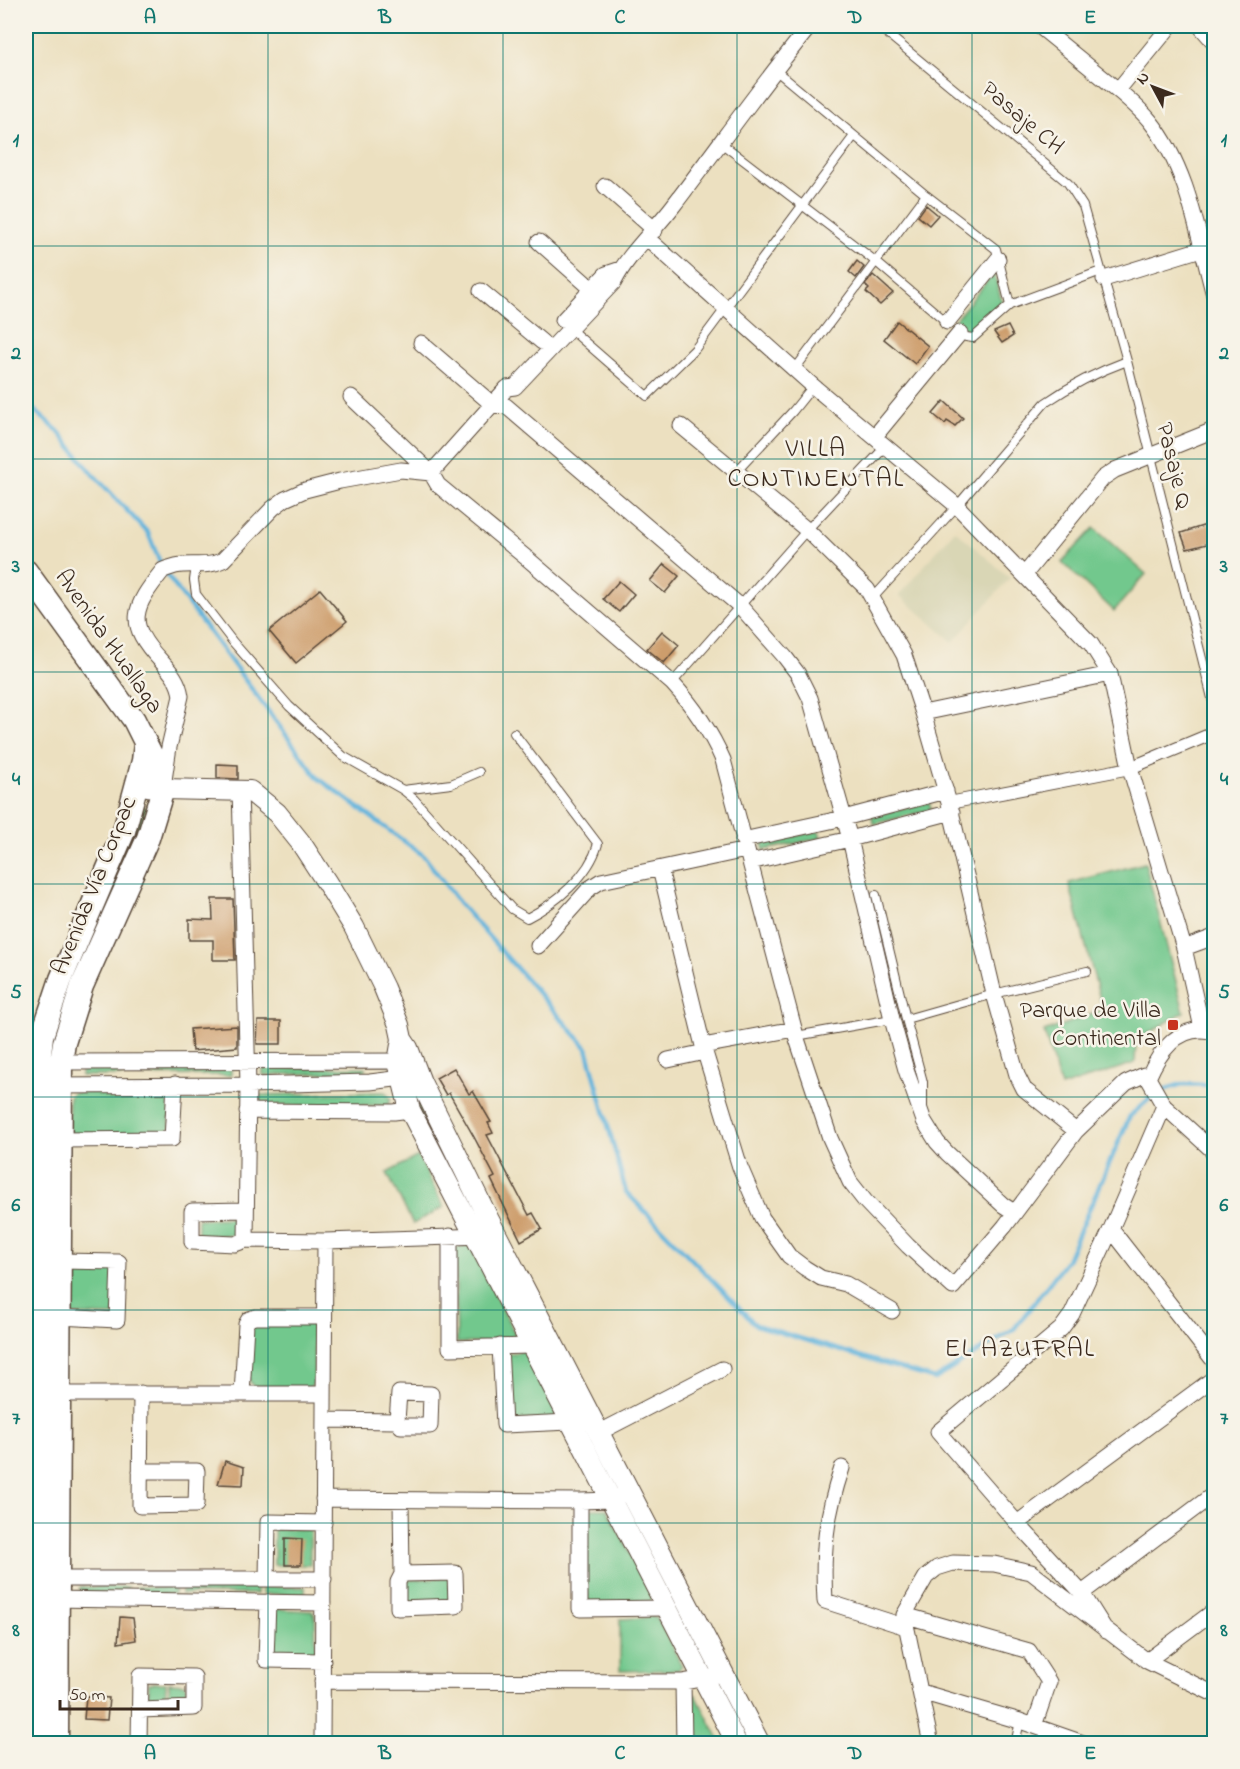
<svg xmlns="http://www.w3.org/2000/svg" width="1240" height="1769" font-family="'Indie Flower',sans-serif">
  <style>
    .built { fill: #d9d6b5 }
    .green { fill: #72c88d; stroke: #567956; stroke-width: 1.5 }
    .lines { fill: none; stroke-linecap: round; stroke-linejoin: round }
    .stream { stroke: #61b3dc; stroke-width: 4.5 }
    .building { fill: #cd9d6c }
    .service-casing { stroke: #564536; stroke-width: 10 }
    .pedestrian-casing { stroke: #564536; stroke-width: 14 }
    .minor-casing { stroke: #564536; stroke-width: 17 }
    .tertiary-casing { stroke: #564536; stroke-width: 22 }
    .secondary-casing { stroke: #564536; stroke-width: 25 }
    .service { stroke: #fff; stroke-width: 8 }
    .pedestrian { stroke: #fff; stroke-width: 12 }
    .minor { stroke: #fff; stroke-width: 15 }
    .tertiary { stroke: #fff; stroke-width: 20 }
    .secondary { stroke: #fff; stroke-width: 22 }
    .grid { fill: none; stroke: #0f766e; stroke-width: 1.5; stroke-opacity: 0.55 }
    .poi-dot { fill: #c8321e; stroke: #f7f3e8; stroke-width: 2 }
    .labels { text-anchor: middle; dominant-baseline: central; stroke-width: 5; stroke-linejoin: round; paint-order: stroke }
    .street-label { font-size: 24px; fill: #3b2a1e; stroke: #f7f3e8 }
    .poi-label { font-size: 24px; fill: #3b2a1e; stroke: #f7f3e8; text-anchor: end }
    .neighbourhood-label { font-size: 26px; letter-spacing: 1.5px; fill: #3b2a1e; stroke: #f7f3e8 }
    .neatline { fill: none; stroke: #0f766e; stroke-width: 2 }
    .grid-label { font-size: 20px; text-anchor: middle; font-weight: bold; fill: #0f766e }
  </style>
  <rect width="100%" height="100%" fill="#f7f3e8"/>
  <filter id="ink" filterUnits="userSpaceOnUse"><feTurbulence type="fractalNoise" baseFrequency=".0167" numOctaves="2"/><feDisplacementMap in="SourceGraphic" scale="12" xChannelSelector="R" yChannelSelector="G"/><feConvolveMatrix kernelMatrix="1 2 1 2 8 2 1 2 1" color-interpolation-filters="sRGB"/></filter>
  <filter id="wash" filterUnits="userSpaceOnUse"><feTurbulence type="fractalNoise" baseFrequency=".008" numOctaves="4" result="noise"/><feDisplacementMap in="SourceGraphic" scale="24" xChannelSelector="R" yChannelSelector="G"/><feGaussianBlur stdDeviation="1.35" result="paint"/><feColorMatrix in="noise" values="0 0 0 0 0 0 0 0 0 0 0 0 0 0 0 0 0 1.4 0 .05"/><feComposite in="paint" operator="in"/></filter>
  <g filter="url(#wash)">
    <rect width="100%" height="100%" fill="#ece0c0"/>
    <path class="built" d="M955,530L1010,578L953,642L899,595Z"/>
    <path class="green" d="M994,273L1003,306L975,332L969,333L954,321Z
      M1094,528L1146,574L1114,611L1062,562Z
      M929,802L931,810L873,824L872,816Z
      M138,805L146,808L139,838L103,922L94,918Z
      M819,831L821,838L764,850L762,843Z
      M1145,863L1184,1012L1136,1041L1135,1063L1061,1087L1044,1032L1103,1010L1069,883Z
      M365,1067V1072L263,1075V1069Z
      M231,1069V1075L81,1076V1070Z
      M73,1092L169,1093L170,1137L68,1135L69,1097Z
      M385,1092L391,1099L388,1105L258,1106V1095Z
      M417,1097L478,1217L473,1220L412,1100Z
      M418,1156L444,1207L413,1224L387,1173Z
      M233,1218V1235L198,1236V1219Z
      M470,1246L517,1338L514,1343H457L455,1247Z
      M71,1266H114L115,1316L71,1315Z
      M256,1323H310L314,1325V1383L309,1388L253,1386L248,1378L252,1326Z
      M524,1351L558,1411L553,1419L509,1421L504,1360L508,1354Z
      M584,1509H607L653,1597L649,1604H588Z
      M274,1529H310V1565H274Z
      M449,1577L452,1600L405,1605L402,1581Z
      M80,1587H128L127,1594L80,1593Z
      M136,1587L175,1588L174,1594L136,1593Z
      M181,1587H257V1594H181Z
      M262,1587H305V1594H262Z
      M276,1609L312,1611L315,1615L316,1653L313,1657H273L272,1615Z
      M654,1617L658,1619L682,1666L679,1670L620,1671V1619Z
      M149,1683H166L165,1703H148Z
      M169,1683L185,1684L186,1687L185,1701L170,1704Z
      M696,1695L721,1743H693L692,1696Z"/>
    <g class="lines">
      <path class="stream" d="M26,403L58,431L91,472L148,533L163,570L318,778L424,856L459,903L587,1048L626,1192L756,1325L935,1379L1014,1329L1067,1260L1130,1116L1157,1092L1182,1084L1209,1085L1214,1088"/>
    </g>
    <g id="blocks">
      <path class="building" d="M926,205L938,215L929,225L918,216Z
        M857,261L864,267L856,278L849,272Z
        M873,275L893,293L880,305L866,292L869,289L865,285Z
        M897,321L928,346L915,364L884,339Z
        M1008,326L1013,336L1002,343L994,332Z
        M944,401L963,418L955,426L947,421L945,424L933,414Z
        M1215,522V542L1187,549L1181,533Z
        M664,564L679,576L665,593L650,581Z
        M619,581L634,594L619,612L603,599Z
        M320,589L347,621L296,663L269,631Z
        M662,631L679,645L664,663L647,649Z
        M217,764L238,765V779L217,778Z
        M212,899H233L235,960H213V940H189V919L213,920Z
        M258,1021H281V1044H257Z
        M237,1026V1047L192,1051L190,1029Z
        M454,1068L469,1094L473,1091L491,1122L488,1123L493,1133L487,1135L529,1215L533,1213L542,1229L521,1241L491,1179L495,1177L474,1137L449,1093L446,1095L436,1078Z
        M225,1461L244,1467L243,1485L218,1484Z
        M285,1538L302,1539L301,1565H285Z
        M120,1617L133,1618L136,1640L118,1643Z
        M86,1696L109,1698L107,1720L84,1719Z"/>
    </g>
  </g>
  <g filter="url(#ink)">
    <use href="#blocks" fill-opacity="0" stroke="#564536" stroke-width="1.5"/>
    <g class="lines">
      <defs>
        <path id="service" d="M878,26L1068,183L1083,206L1127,361L1214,706
          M774,69L926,195L996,249L1010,305
          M721,143L875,261L949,324
          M569,328L647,396L695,349L854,136
          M958,332L966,337L973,338L1010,305L1101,271
          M795,369L926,195
          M736,472L793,411L813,386
          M196,566L194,580L196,594L233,642L289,706L343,756L403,790L414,799L512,909L527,918C556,903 589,876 598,844L514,733
          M872,599L957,506L1045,403C1071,385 1097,372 1127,361
          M672,683L807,530L886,446
          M403,790L451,784L479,772
          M876,895L906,1019
          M796,1036L892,1019
          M923,1106V1082L906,1019L994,994L1087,971
          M1015,1744L1020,1721"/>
        <path id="pedestrian" d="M949,803L1130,768L1214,733"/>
        <path id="minor" d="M1039,26C1060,43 1081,60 1103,78C1119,91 1136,104 1150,121C1189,169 1198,237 1214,295
          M1200,26L1214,42
          M1118,90L1170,26
          M605,186L655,230
          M647,238L813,386L957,506L1091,644L1110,674L1130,768L1184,948L1202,1028
          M539,242L592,289
          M1104,279L1214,245
          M481,291L542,342
          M563,320L606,274L621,269
          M947,322L998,259
          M421,343L492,404L506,406L740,606L785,657L798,674L810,698L850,839L892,1019L906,1070L924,1121L937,1142L947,1153L1003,1205L1014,1212
          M351,397L431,473L438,485L529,560L672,683C694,707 710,730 723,760L796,1036L830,1138L850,1182L865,1201L908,1246L953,1287L1005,1226L1076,1131L1126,1083L1144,1075L1148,1078L1164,1106L1211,1149L1214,1155
          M681,426L807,530L867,589L904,655L923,713L949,803L994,994L1017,1075L1024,1089L1076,1131
          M875,436L960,333
          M431,473L507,388L515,387L614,282C628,254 654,231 673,206C719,146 762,84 810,26
          M1025,574L1103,478L1115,470L1214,430
          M923,713L1110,674
          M164,780L169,747L181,696C179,681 171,672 161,661C125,623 133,608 163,570C169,568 176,565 183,565C198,564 209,567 223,560L273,508L285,499L305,490L340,481L401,470L431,473
          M240,789L248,1085L246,1240
          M743,840L844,818L946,791
          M750,862L850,839L952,812
          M660,869L703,1046L740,1167L762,1218L789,1256L805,1268L821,1278L846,1284L892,1311
          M538,946L590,888L601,881L746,850
          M1184,948L1214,937
          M703,1046L794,1029
          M668,1060L705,1052
          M53,1062L407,1061
          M1148,1078C1160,1050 1181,1022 1214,1032
          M51,1086L248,1085L370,1082L411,1077
          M247,1111L394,1112L410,1110
          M60,1140L172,1139L175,1084
          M246,1210L192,1211V1242L235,1244L246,1240L325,1241L484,1236
          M1111,1229L1214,1361
          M450,1236V1348L530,1346
          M59,1317L117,1320L119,1262L59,1261
          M500,1346L504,1425L570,1422
          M49,1394H324
          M242,1394L246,1324L249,1319L255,1317H324
          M324,1420L397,1421L401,1426H430L431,1394L399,1393L397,1421
          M600,1432L722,1369
          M842,1468C826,1516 822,1550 825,1601L906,1627
          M140,1471H197L196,1505L140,1506L141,1393
          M323,1499L580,1501L611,1500L620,1496
          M401,1501L402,1574L398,1582V1608L456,1606L455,1573L402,1574
          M580,1501V1609L666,1608
          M1017,1523L1214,1378
          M51,1579H324
          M267,1579L268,1522L324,1523
          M1082,1593L1214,1494
          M50,1599L323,1603
          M268,1602L266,1660L323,1661
          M904,1615L1029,1651L1049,1682L1034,1726
          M1106,1631L1082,1593L1017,1523L938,1432L1061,1329L1072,1314L1111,1229L1164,1106
          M1147,1661L1214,1611
          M322,1681L683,1682L712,1677
          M683,1682L684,1744
          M921,1692L1020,1721L1086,1744
          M139,1744L140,1676L194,1677V1708L140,1710
          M322,1744L325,1241
          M931,1744L904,1615L926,1577L937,1568L953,1563L994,1564L1031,1572L1147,1661L1214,1694"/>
        <path id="tertiary" d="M137,784L163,789L250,791L277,813L301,843L327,883L354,927L384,988L399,1025L402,1039L408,1048L421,1082L488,1218L760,1744
          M402,1039L398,1062L410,1110L737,1744"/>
        <path id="secondary" d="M26,571L134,720L157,766L163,789L148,838L82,986L64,1043L61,1062L57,1744
          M36,1744L39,1062L42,1036L61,979L124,831L143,761L145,744"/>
      </defs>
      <use href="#service" class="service-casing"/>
      <use href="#pedestrian" class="pedestrian-casing"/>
      <use href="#minor" class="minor-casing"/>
      <use href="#tertiary" class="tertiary-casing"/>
      <use href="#secondary" class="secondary-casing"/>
      <use href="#service" class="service"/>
      <use href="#pedestrian" class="pedestrian"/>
      <use href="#minor" class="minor"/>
      <use href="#tertiary" class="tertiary"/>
      <use href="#secondary" class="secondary"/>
    </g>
  </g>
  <path class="grid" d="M268,26V1744M503,26V1744M737,26V1744M972,26V1744M26,246H1214M26,459H1214M26,672H1214M26,884H1214M26,1097H1214M26,1310H1214M26,1523H1214"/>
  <rect class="poi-dot" x="1167" y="1019" width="12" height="12" rx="3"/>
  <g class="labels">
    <g class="street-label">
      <text transform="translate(1022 119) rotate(40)">Pasaje CH</text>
      <text transform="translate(1173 466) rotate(76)">Pasaje Q</text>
      <text transform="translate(108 642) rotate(55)">Avenida Huallaga</text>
      <text transform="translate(95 886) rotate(-68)">Avenida Vía Corpac</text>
    </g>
    <g class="poi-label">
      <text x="1161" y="1011">Parque de Villa<tspan x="1161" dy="28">Continental</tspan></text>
    </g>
    <g class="neighbourhood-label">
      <text x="816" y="450">VILLA<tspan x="816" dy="30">CONTINENTAL</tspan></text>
      <text x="1020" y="1350">EL AZUFRAL</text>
    </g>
  </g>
  <rect width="1240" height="1769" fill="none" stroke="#f7f3e8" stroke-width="66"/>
  <g transform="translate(1153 87) rotate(311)" stroke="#f7f3e8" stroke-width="4.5" paint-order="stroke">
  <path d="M0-4.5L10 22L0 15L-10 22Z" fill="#3b2a1e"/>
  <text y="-9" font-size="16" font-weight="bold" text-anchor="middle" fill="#3b2a1e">N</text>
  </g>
  <path d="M60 1700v9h118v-9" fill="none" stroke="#3b2a1e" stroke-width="3"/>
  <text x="69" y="1700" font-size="18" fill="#3b2a1e" stroke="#f7f3e8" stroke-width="4.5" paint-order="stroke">50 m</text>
  <rect x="33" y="33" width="1174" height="1703" class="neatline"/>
  <g class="grid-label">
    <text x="150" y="23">A</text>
    <text x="385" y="23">B</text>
    <text x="620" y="23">C</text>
    <text x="855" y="23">D</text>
    <text x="1090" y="23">E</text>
    <text x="16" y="146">1</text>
    <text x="1224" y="146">1</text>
    <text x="16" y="359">2</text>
    <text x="1224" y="359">2</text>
    <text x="16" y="572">3</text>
    <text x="1224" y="572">3</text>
    <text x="16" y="785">4</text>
    <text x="1224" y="785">4</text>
    <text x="16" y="998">5</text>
    <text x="1224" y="998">5</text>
    <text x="16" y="1211">6</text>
    <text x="1224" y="1211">6</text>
    <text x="16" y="1424">7</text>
    <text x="1224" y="1424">7</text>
    <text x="16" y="1636">8</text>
    <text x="1224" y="1636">8</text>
    <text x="150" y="1759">A</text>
    <text x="385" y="1759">B</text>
    <text x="620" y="1759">C</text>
    <text x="855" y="1759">D</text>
    <text x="1090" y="1759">E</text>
  </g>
</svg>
